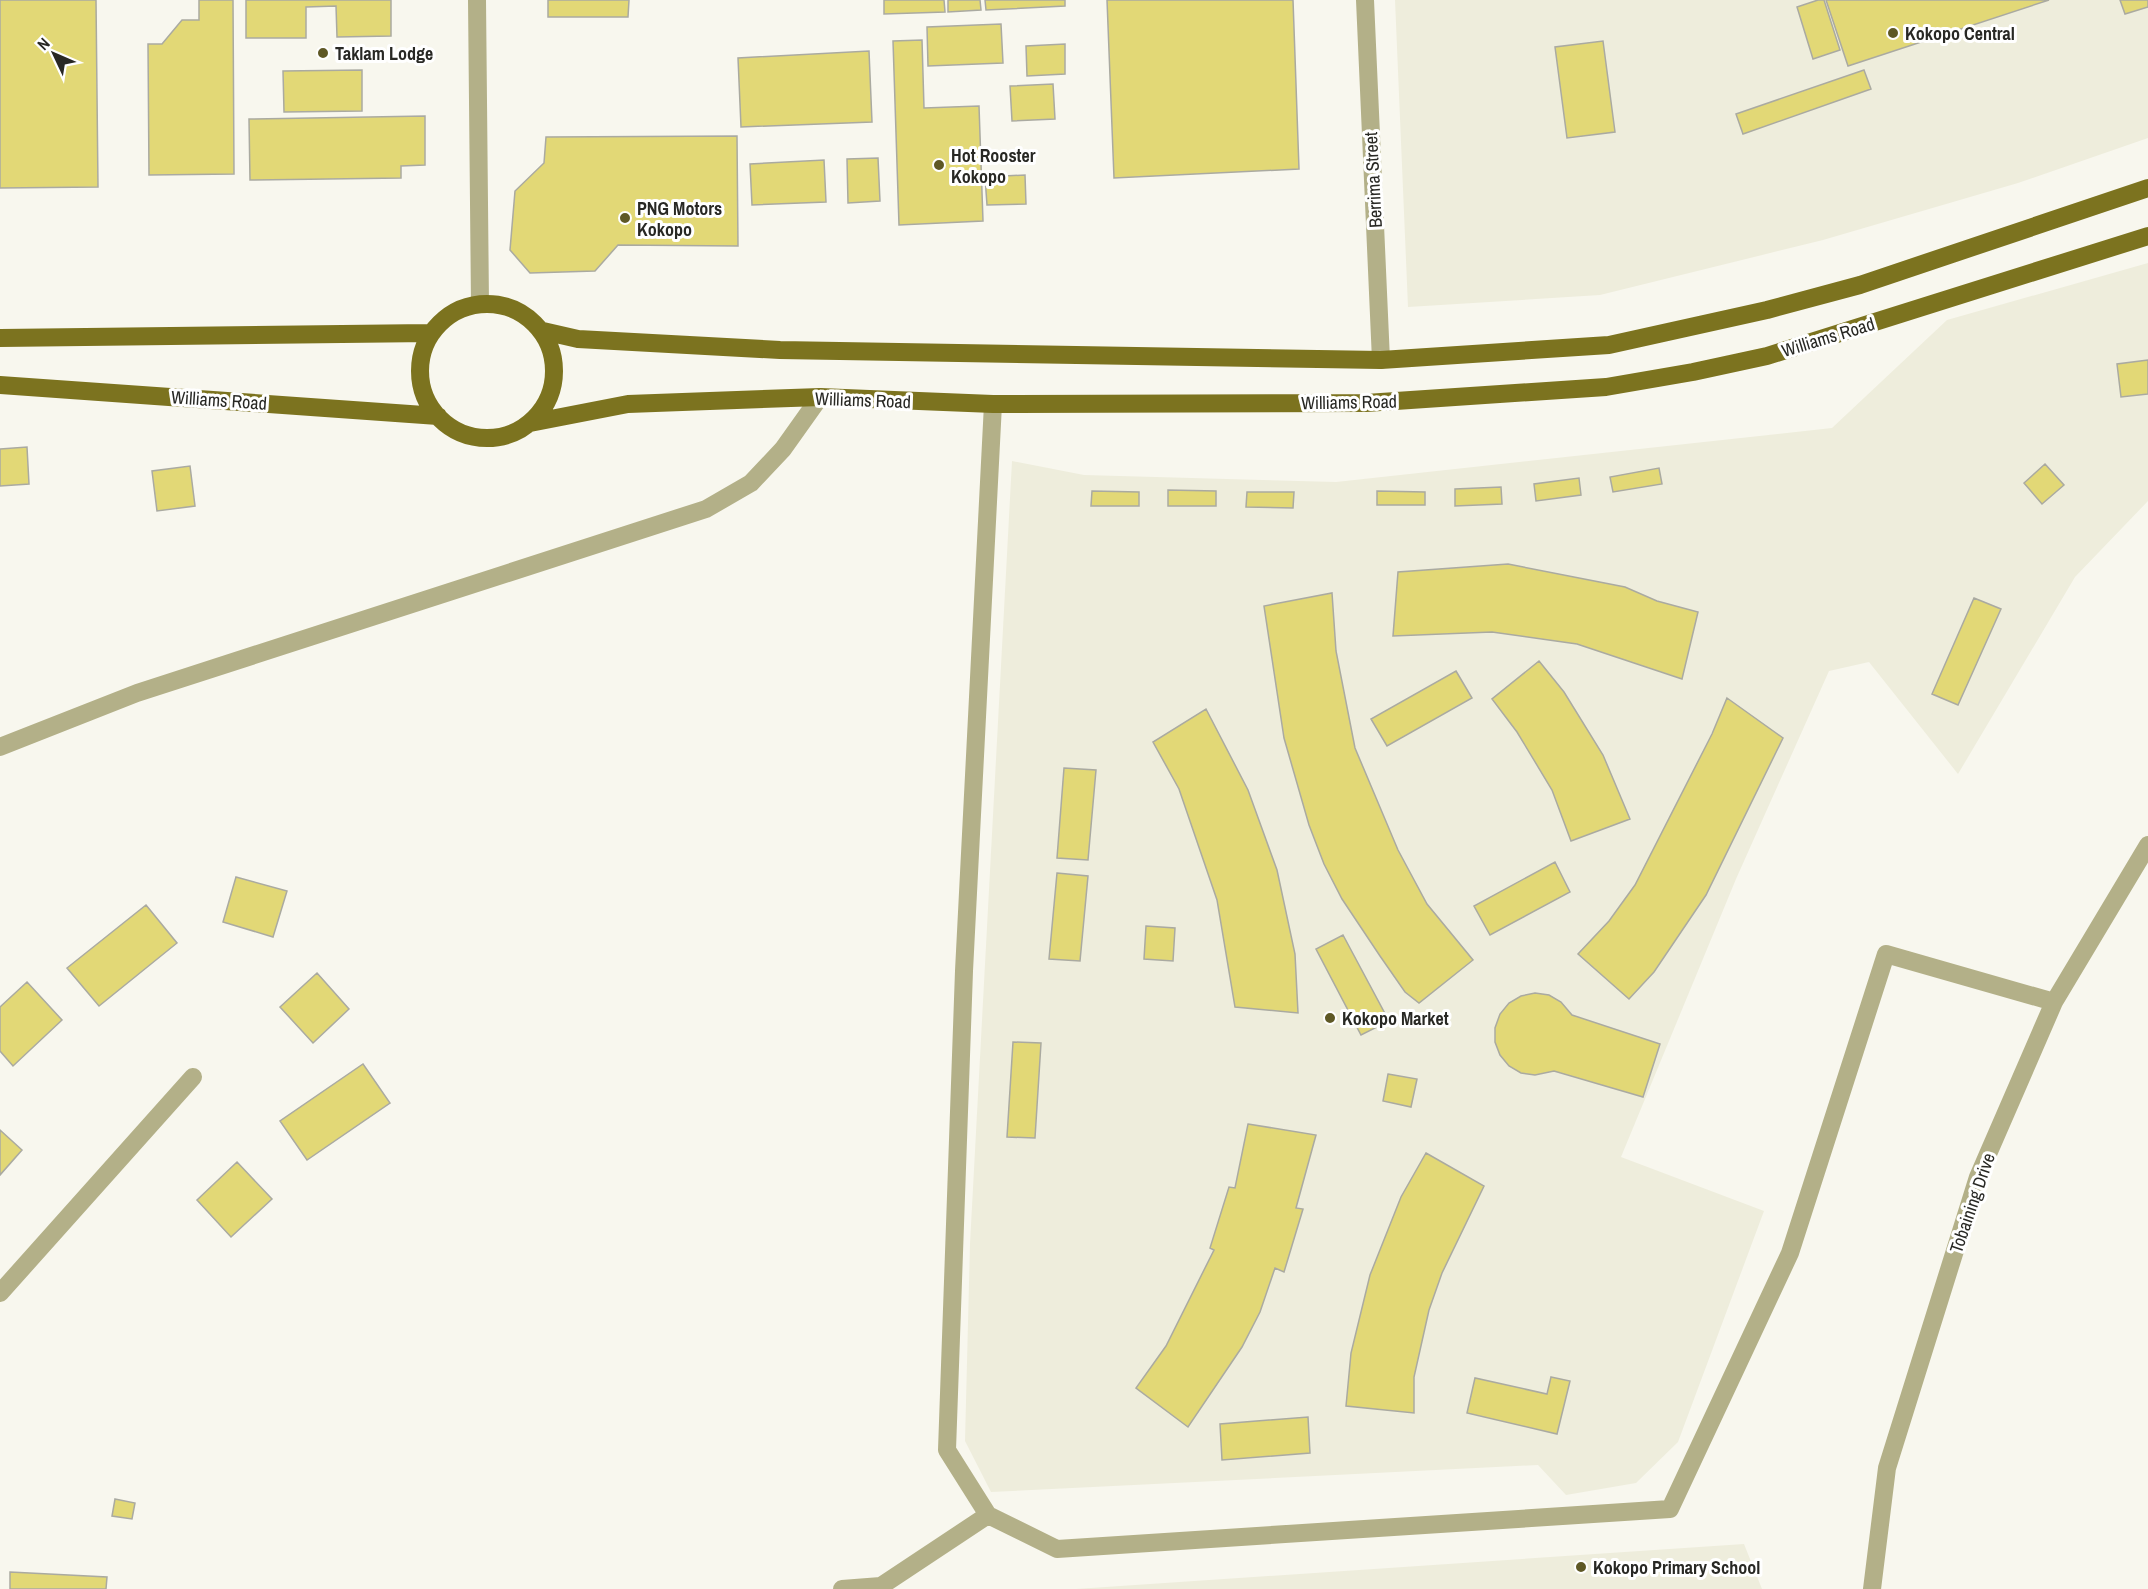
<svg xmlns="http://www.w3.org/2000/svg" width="2148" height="1589" font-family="'Archivo Narrow',sans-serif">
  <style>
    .built { fill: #eeeddc }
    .building { fill: #e2d876; stroke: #aaaaa1; stroke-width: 1.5 }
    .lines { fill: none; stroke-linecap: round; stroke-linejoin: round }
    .minor { stroke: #b3b088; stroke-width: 18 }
    .major { stroke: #7c731f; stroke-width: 18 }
    .poi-dot { fill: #5e5825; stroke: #fff; stroke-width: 2 }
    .labels { text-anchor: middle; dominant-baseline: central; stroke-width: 6; stroke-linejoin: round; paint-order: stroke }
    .poi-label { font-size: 18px; font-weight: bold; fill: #282824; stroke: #fff; text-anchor: start }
    .street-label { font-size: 18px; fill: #282824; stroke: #fff }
  </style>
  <rect width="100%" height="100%" fill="#f8f7ee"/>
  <path class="built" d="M1395,0H2148V138L2018,183L1823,240L1600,295L1408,307Z
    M2148,263V501L2075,577L1958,774L1869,662L1829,671L1736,879L1621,1157L1764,1211L1678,1442L1636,1483L1566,1495L1538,1465L991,1492L965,1441L970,1244L1012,461L1084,475L1336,482L1832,428L1947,320Z
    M1744,1544L1762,1589H1076Z"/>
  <path class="building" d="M0,0H96L98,187L0,188Z
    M199,0H233L234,174L149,175L148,44H162L182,20H199Z
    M246,0H391V36L337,37L336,6L306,7V38H246Z
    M548,0H629L628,17H548Z
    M884,0H944L945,12L884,14Z
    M948,0H980L981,10L948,12Z
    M985,0H1065V6L986,10Z
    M1107,0H1293L1299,169L1114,178Z
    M1818,0H1824L1840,50L1813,59L1797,7Z
    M1826,0H2049L1848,66Z
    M2120,0H2148V7L2125,14Z
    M1001,24L1003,63L928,66L927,27Z
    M922,40L924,108L979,106L983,221L899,225L893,41Z
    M1603,41L1615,132L1567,138L1555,47Z
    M1065,44V74L1027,76L1026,46Z
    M869,51L872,122L741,127L738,58Z
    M362,70V111L284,112L283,71Z
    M1864,70L1871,89L1743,134L1736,114Z
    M1053,84L1055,119L1012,121L1010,86Z
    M425,116V165L401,166V178L250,180L249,119Z
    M737,136L738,246L618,245L595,271L530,273L510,250L515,191L544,163L546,137Z
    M878,158L880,201L848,203L847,159Z
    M824,160L826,202L752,205L750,164Z
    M1025,175L1026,204L987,205L985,177Z
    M2148,360V394L2121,397L2117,364Z
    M27,447L29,484L0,486V449Z
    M2045,464L2064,485L2042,504L2024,483Z
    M190,466L195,506L157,511L152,471Z
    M1659,468L1662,484L1613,492L1610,477Z
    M1579,478L1581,495L1536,501L1534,484Z
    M1501,487L1502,504L1455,506V489Z
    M1168,490L1216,491V506H1168Z
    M1092,491L1139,492V506H1091Z
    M1377,491L1425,492V505H1377Z
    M1247,492H1294L1293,508L1246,507Z
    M1508,564L1625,587L1657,601L1698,612L1682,679L1577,644L1492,632L1393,636L1398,572Z
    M1332,593L1336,651L1355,748L1398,850L1427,904L1473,960L1419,1003L1405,992L1380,956L1342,899L1324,864L1309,825L1284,738L1264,606Z
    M1974,598L2001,609L1958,705L1932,694Z
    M1539,661L1564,692L1603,755L1630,819L1571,841L1552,790L1517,732L1492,699Z
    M1456,671L1472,698L1387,746L1371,719Z
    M1727,698L1783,738L1706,895L1654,972L1629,999L1578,954L1609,921L1635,885L1712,734Z
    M1206,709L1248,790L1277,870L1295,954L1298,1013L1235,1007L1217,900L1179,789L1153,742Z
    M1064,768L1096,770L1088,860L1057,858Z
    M1555,862L1570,892L1490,935L1474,906Z
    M1057,873L1088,876L1080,961L1049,959Z
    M236,877L287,891L273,937L223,922Z
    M146,905L177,943L99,1006L67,968Z
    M1146,926L1175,928L1173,961L1144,959Z
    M1343,935L1389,1021L1361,1035L1316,949Z
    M317,973L349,1009L313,1043L280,1007Z
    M27,982L62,1020L13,1066L0,1051V1007Z
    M1535,993L1549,995L1561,1002L1572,1015L1660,1044L1643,1097L1554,1071L1535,1075L1521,1073L1509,1066L1500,1055L1495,1042V1028L1500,1014L1509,1003L1521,996Z
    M1013,1042L1041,1043L1035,1138L1007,1137Z
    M363,1064L390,1103L307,1160L280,1121Z
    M1388,1074L1417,1079L1411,1107L1383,1101Z
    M1248,1124L1316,1135L1296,1208L1303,1209L1284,1272L1275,1268L1260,1312L1242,1347L1188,1427L1136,1388L1166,1346L1214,1250L1210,1248L1229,1187L1235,1188Z
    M0,1130L22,1150L0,1175Z
    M1426,1153L1484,1186L1442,1273L1429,1310L1414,1377V1413L1346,1406L1351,1353L1370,1275L1401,1197Z
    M237,1162L272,1199L231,1237L197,1200Z
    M1551,1377L1570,1381L1557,1434L1467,1413L1475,1378L1547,1394Z
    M1308,1417L1310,1453L1222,1460L1220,1424Z
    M115,1499L135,1503L132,1519L112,1516Z
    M10,1572L107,1577L106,1589H10Z"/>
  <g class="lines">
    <path class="minor" d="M477,0L480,304
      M1365,0L1381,360
      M993,404L964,971L947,1450L988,1515L1057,1549L1670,1509L1790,1253L1886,954L2054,1002
      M0,747L137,693L706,509L751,483L783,449L820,397
      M0,1293L193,1077
      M842,1589L881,1586L988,1515
      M1872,1589L1887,1468L1978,1177L2054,1002L2148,845"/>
    <path class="major" d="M420 371a67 67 0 1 1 134 0a67 67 0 1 1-134 0Z
      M543,331L578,339L780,350L1381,360L1609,345L1767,310L1860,285L2148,188
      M0,338L430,333
      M0,385L438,416
      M530,423L628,404L820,397L993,404L1366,403L1606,387L1693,372L1767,356L2148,236"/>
  </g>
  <g class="poi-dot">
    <circle cx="1893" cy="33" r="6"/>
    <circle cx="323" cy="53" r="6"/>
    <circle cx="939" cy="165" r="6"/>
    <circle cx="625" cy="218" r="6"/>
    <circle cx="1330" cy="1018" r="6"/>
    <circle cx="1581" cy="1567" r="6"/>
  </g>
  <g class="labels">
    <g class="poi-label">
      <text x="1905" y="33">Kokopo Central</text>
      <text x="335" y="53">Taklam Lodge</text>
      <text x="951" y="155">Hot Rooster<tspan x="951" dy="21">Kokopo</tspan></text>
      <text x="637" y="208">PNG Motors<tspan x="637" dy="21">Kokopo</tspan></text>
      <text x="1342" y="1018">Kokopo Market</text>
      <text x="1593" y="1567">Kokopo Primary School</text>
    </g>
    <g class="street-label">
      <text transform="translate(1373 180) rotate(-93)">Berrima Street</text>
      <text transform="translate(1828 337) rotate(-17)">Williams Road</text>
      <text transform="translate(219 400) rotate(4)">Williams Road</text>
      <text transform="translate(863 400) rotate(2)">Williams Road</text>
      <text transform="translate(1349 402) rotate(-1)">Williams Road</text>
      <text transform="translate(1972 1203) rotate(-71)">Tobaining Drive</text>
    </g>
  </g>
  <g transform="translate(54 54) rotate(314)" stroke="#ffffff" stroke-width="4.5" paint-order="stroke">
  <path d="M0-4.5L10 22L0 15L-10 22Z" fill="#282824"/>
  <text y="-9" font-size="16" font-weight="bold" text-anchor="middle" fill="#282824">N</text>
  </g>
</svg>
